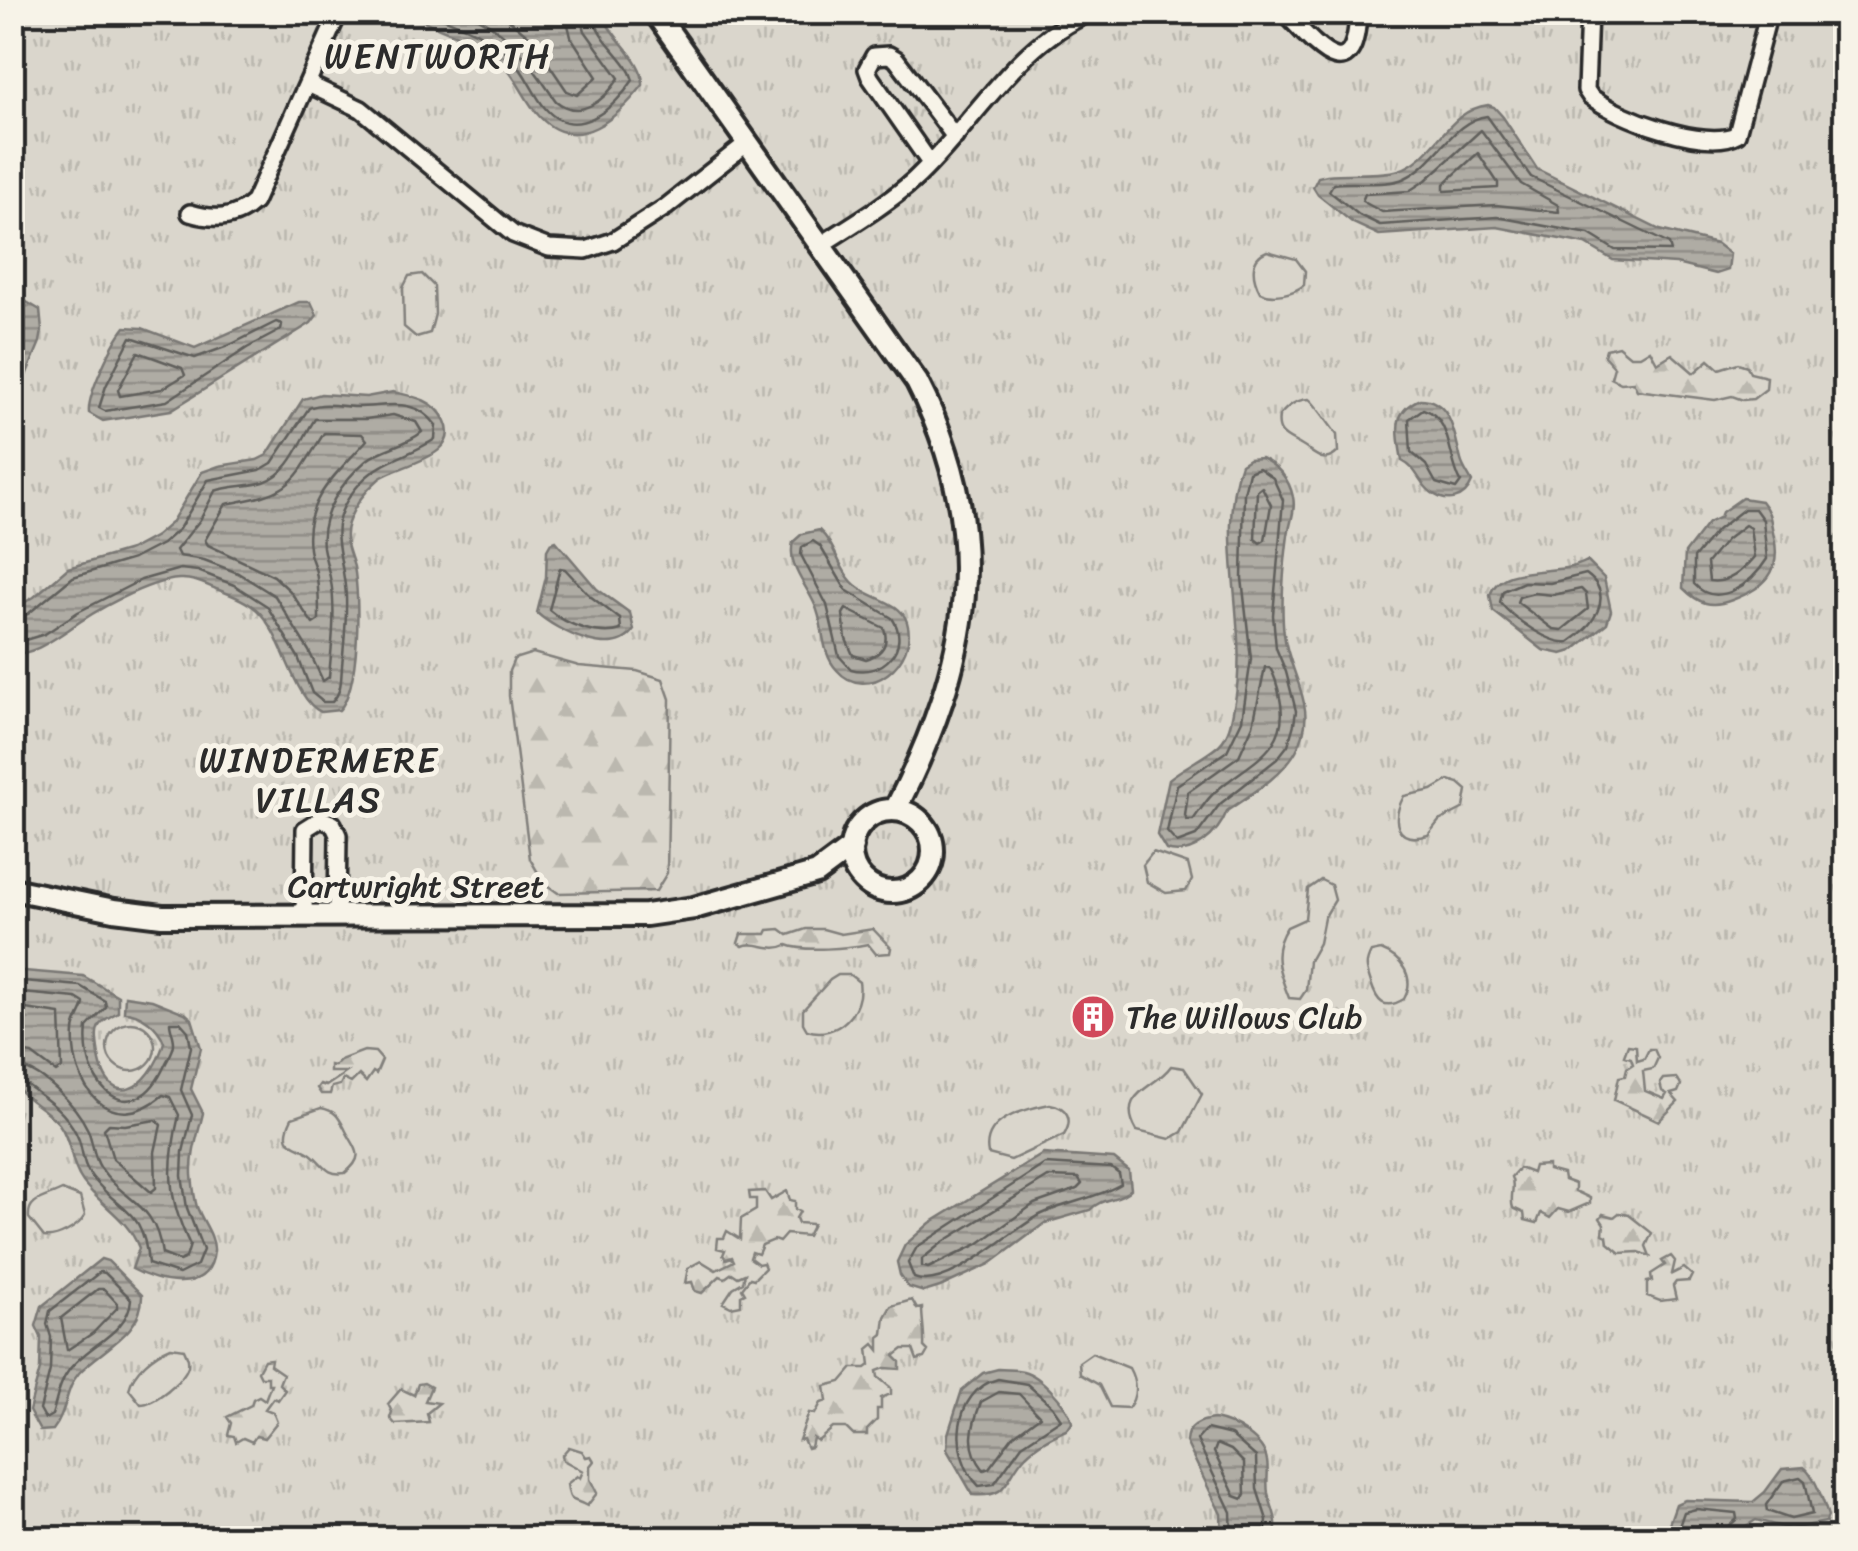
<svg xmlns="http://www.w3.org/2000/svg" width="1858" height="1551" font-family="Sriracha,sans-serif">
  <style>
    .grass { fill: url(#grass-tufts); stroke: #82807c; stroke-width: 2.5 }
    .forest { fill: url(#forest-firs); stroke: #82807c; stroke-width: 2.5 }
    .pitch { fill: #dad6cc; stroke: #82807c; stroke-width: 2.5 }
    .water { fill: url(#water-rules); stroke: #7a7874; stroke-width: 2.5 }
    .lines { fill: none; stroke-linecap: round; stroke-linejoin: round }
    .shore { stroke: #605f5b; stroke-width: 2.5 }
    .street-casing { stroke: #2b2b2b; stroke-width: 22 }
    .secondary-casing { stroke: #2b2b2b; stroke-width: 28 }
    .street { stroke: #f7f3e8; stroke-width: 15 }
    .secondary { stroke: #f7f3e8; stroke-width: 20 }
    .labels { text-anchor: middle; dominant-baseline: central; stroke-width: 10; stroke-linejoin: round; paint-order: stroke }
    .street-label { font-size: 32px; fill: #2b2b2b; stroke: #f7f3e8 }
    .poi-label { font-size: 32px; fill: #2b2b2b; stroke: #f7f3e8; text-anchor: start }
    .neighbourhood-label { font-size: 35px; letter-spacing: 2.5px; fill: #2b2b2b; stroke: #f7f3e8 }
  </style>
  <defs>
    <pattern id="grass-tufts" width="24" height="20" patternUnits="userSpaceOnUse" patternTransform="scale(2.5)"><rect width="24" height="20" fill="#dad6cc"/><path d="M3 7l-1-3M5 7V3M7 7l1-3M15 17l-1-3M17 17v-4M19 17l1-3" fill="none" stroke="#bbb8af"/></pattern>
    <pattern id="forest-firs" width="22" height="20" patternUnits="userSpaceOnUse" patternTransform="scale(2.5)"><rect width="22" height="20" fill="#dad6cc"/><path d="M5 1l3.5 6h-7zM16 11l3.5 6h-7z" fill="#bbb8af"/></pattern>
    <pattern id="water-rules" width="6" height="5" patternUnits="userSpaceOnUse" patternTransform="scale(2.5)"><rect width="6" height="5" fill="#afaca4"/><path d="M0 2.5h6" fill="none" stroke="#8f8c86"/></pattern>
  </defs>
  <rect width="100%" height="100%" fill="#f7f3e8"/>
  <filter id="ink" filterUnits="userSpaceOnUse"><feTurbulence type="fractalNoise" baseFrequency=".01" numOctaves="2"/><feDisplacementMap in="SourceGraphic" scale="20" xChannelSelector="R" yChannelSelector="G"/><feConvolveMatrix kernelMatrix="1 2 1 2 8 2 1 2 1" color-interpolation-filters="sRGB"/></filter>
  <g filter="url(#ink)">
    <path class="grass" d="M12,13H1845V1538H13Z"/>
    <path class="forest" d="M1618,346L1630,356H1640L1650,350L1657,363L1672,354L1694,373L1709,360L1719,369L1738,363L1747,366L1750,373L1767,377L1766,389L1753,399L1743,400L1732,396L1715,400L1637,390L1633,382L1621,383L1611,378L1614,367L1604,356L1606,349Z
      M533,653L579,666L637,671L663,679L670,699L667,873L656,891L558,893L544,883L530,859L509,696V671L514,659Z
      M780,929L788,935L806,929H823L841,934L873,929L891,948L890,953L876,954L868,944C848,948 805,952 787,945C771,953 756,940 743,946L738,943L741,934H766L768,930Z
      M1628,1045L1636,1046L1637,1061L1644,1059L1649,1049H1654L1658,1058L1653,1069L1643,1071L1645,1091L1664,1099L1667,1094L1662,1091L1660,1083L1663,1079L1676,1078L1681,1085L1678,1092L1671,1094L1678,1102L1659,1121L1614,1100L1619,1077L1625,1076L1627,1068L1633,1064L1631,1058L1624,1056Z
      M364,1051L375,1052L382,1060L376,1074L373,1072L366,1082L359,1075L351,1083L343,1079L340,1085L332,1087L330,1094H321L317,1088L320,1084L326,1086L347,1072H330V1065L334,1066L340,1060Z
      M1548,1165V1170L1563,1174L1564,1180L1575,1184V1191L1590,1198V1203L1569,1212L1558,1209L1550,1218L1541,1213L1537,1223L1525,1220L1524,1213L1513,1208C1509,1197 1516,1186 1511,1177L1519,1168L1532,1173L1534,1166Z
      M765,1191L771,1200L787,1191L790,1200L795,1201V1209L800,1211L796,1218L798,1223L813,1224L807,1236L786,1234L779,1242L774,1240L762,1245L758,1254L752,1252L750,1258L758,1264L763,1263L765,1268L754,1279L750,1278L742,1288L745,1293L741,1295V1305L731,1307L723,1303L733,1288L743,1282L745,1274L738,1277L732,1273L725,1278L720,1276L702,1293L695,1291L692,1282L685,1283L688,1268L701,1261L716,1270L734,1261L732,1257L726,1259L723,1255L725,1250L717,1248L718,1238H724L727,1231L740,1239L741,1219L756,1210V1199H750L749,1192Z
      M1619,1213L1629,1215L1652,1233L1646,1246L1650,1256L1639,1252L1620,1253L1608,1243L1607,1236L1603,1234L1604,1224L1600,1218L1603,1214L1614,1217Z
      M1671,1256L1675,1261L1672,1274L1684,1268L1692,1275L1689,1281L1676,1282L1673,1286L1676,1299L1660,1301L1647,1296V1282L1652,1281L1651,1274L1665,1265L1662,1261Z
      M912,1300L917,1309L922,1308C922,1321 925,1334 924,1347L928,1351L924,1358L917,1360L913,1349H903L894,1356L900,1362V1369L885,1368L877,1371L878,1377L891,1388V1394L881,1398V1409H877V1420L867,1430V1435H853L846,1428H833L818,1441L813,1438L811,1447L807,1448L803,1439L799,1440L809,1413L815,1414L821,1403L827,1401L825,1386L841,1382L853,1368H866L870,1365L868,1349L874,1344L879,1350V1337L883,1334L885,1317L891,1306Z
      M271,1359L270,1365L283,1374L279,1384L285,1390L278,1400L273,1398L265,1409L273,1412L277,1422L264,1438L256,1436L252,1442L243,1438L236,1442L234,1436L228,1435L231,1423L227,1417L251,1405L253,1399L259,1396L265,1400L271,1384H268V1377H261L258,1371L264,1360Z
      M424,1383L431,1387L425,1401L439,1403L427,1413L429,1422L395,1424L390,1418L392,1412L388,1404L401,1389L414,1395L418,1384Z
      M569,1447L582,1451L586,1457L591,1456L594,1461L590,1466V1479L597,1493L587,1506C571,1497 570,1505 567,1484L577,1476L580,1478L583,1471L563,1460L562,1455Z"/>
    <path class="pitch" d="M1267,251L1296,259L1305,271L1304,285C1293,294 1273,298 1260,292C1252,277 1249,258 1267,251Z
      M422,274L434,286L435,314L430,333L416,337L404,327L403,288L409,276Z
      M1309,399C1314,402 1332,428 1337,435L1338,452C1324,466 1316,454 1302,446C1287,437 1276,436 1279,416C1288,406 1295,400 1309,399Z
      M1449,780L1459,783L1467,790L1464,808L1439,821L1428,835C1395,845 1391,820 1404,796L1432,790Z
      M1153,852L1188,864L1192,880L1186,891L1166,893L1147,882L1143,865Z
      M1321,880L1331,885L1335,900L1324,918L1319,943L1309,961L1306,990L1300,999L1289,998C1279,972 1270,952 1287,927L1305,919L1308,889Z
      M1381,950C1402,958 1416,978 1404,999C1384,1011 1377,1002 1371,983C1367,970 1364,965 1371,952Z
      M838,975H850L859,982C864,1011 837,1040 807,1030L803,1023V1010L830,980Z
      M107 1047a24 24 0 1 1 48 0a24 24 0 1 1-48 0Z
      M1171,1066L1184,1068L1202,1094L1182,1132L1170,1139L1137,1131C1115,1093 1155,1089 1171,1066Z
      M1050,1104C1067,1107 1074,1119 1064,1135L1011,1160L988,1154C981,1119 1025,1109 1050,1104Z
      M321,1108C336,1111 338,1116 345,1129C354,1148 368,1155 345,1173C326,1176 324,1164 311,1154C295,1143 278,1146 292,1118Z
      M62,1190L80,1197L85,1215C79,1227 57,1239 44,1237L29,1218C27,1198 47,1198 62,1190Z
      M171,1347L184,1349C187,1356 189,1359 188,1366C184,1380 154,1404 141,1404L129,1389C133,1371 154,1354 171,1347Z
      M1092,1353L1129,1368C1136,1381 1138,1396 1128,1408L1110,1407L1099,1385L1080,1374L1079,1362Z"/>
    <path class="water" d="M410,13H602C611,39 644,59 643,85C619,116 577,156 540,117C524,100 517,76 499,60C469,33 441,34 410,13Z
      M1488,105L1494,107L1503,117L1537,169L1660,230L1717,244L1730,254L1728,270L1716,274L1676,264L1613,260L1586,244L1497,227L1379,235L1353,223L1318,195L1313,187L1318,177L1327,175C1347,172 1383,176 1399,170C1435,159 1447,110 1488,105Z
      M25,301L40,310L42,331L40,342L13,407V303Z
      M299,302H311L317,315L311,323L171,410L103,421L89,413C87,394 113,342 125,327L142,328L195,348Z
      M393,392C413,396 436,400 445,421C462,458 399,464 379,479C366,490 354,506 348,523C342,539 350,552 354,567C360,597 360,689 339,710L321,712C293,699 284,635 257,610C246,600 230,594 216,589C204,584 192,578 179,579C147,581 94,611 68,630C51,641 34,654 13,654V609L34,597L68,568L130,550L156,536L171,523L202,472L219,466L257,460L267,455L303,399L321,394L366,397Z
      M1420,399C1451,399 1455,436 1461,460C1463,468 1468,474 1472,482C1465,500 1447,505 1431,492C1418,482 1418,469 1402,461C1398,434 1390,412 1420,399Z
      M1261,458C1278,466 1289,478 1293,497C1296,509 1290,523 1288,535C1284,566 1280,603 1284,634C1289,676 1321,707 1296,751C1282,776 1250,795 1227,811C1218,835 1192,858 1166,850L1157,835L1169,779C1183,767 1208,756 1220,744C1231,733 1232,715 1235,701C1249,627 1215,532 1241,464L1249,459Z
      M1742,498L1761,501C1772,514 1770,521 1774,537C1782,573 1764,588 1732,600C1711,608 1699,604 1683,588L1685,553L1708,523L1720,517L1722,512Z
      M819,530C837,546 839,573 858,587C873,599 901,602 907,622C919,661 867,705 837,670C820,652 825,626 815,605C806,584 787,566 793,542L802,534Z
      M556,541L597,589L630,613L634,630C614,660 557,631 537,613L546,577L547,550L551,543Z
      M1587,561L1604,578L1611,611L1607,623L1572,651L1562,654L1543,650L1493,611L1490,595C1501,561 1558,578 1587,561Z
      M12,970L83,976L118,996V1012C112,1016 103,1019 99,1026C95,1033 97,1042 98,1049C106,1116 151,1090 164,1042C158,1026 140,1012 124,1012L125,996L152,1000L185,1013L192,1019L201,1048L191,1089L203,1113C198,1135 191,1153 192,1175C193,1185 194,1197 197,1207C202,1221 215,1236 214,1251C210,1296 157,1283 132,1269L139,1248C127,1217 102,1207 83,1182C70,1165 72,1141 59,1124C45,1107 23,1100 13,1081Z
      M1043,1154L1114,1159L1129,1171L1131,1189C1120,1201 1101,1197 1090,1210L1045,1223L990,1264L940,1287L924,1292L908,1287L900,1275L897,1262L905,1245L930,1223Z
      M101,1259L108,1261L142,1295C143,1334 101,1349 79,1373C65,1389 67,1413 53,1430L40,1431L29,1411L40,1369L41,1337L36,1326L42,1306Z
      M998,1369C1006,1370 1015,1369 1023,1371C1040,1375 1070,1407 1072,1423L1068,1429C1053,1436 1038,1443 1026,1455C1004,1478 1011,1498 973,1495L947,1450L948,1434L962,1390L983,1373Z
      M1214,1419C1234,1423 1264,1439 1267,1461C1269,1472 1266,1482 1268,1493C1272,1510 1280,1520 1274,1538H1222L1221,1514L1186,1442C1186,1426 1201,1420 1214,1419Z
      M1804,1467C1815,1475 1824,1503 1828,1516L1826,1522L1790,1529L1756,1520L1726,1538H1664L1676,1504L1685,1500L1753,1502L1765,1492L1782,1469Z"/>
    <g class="lines">
      <path class="shore" d="M428,12C458,25 486,32 510,56C525,71 532,92 545,108C575,143 615,108 633,80C626,55 596,41 593,12
        M464,12C510,29 530,64 556,101C580,121 605,100 619,78L585,31L580,12
        M500,12L531,38L567,91L577,95L597,77L571,37L565,12
        M1487,116L1531,177L1669,244L1671,251L1615,250L1589,234L1497,217L1380,225L1359,215L1329,191L1333,184C1355,181 1386,187 1405,178C1436,164 1453,120 1487,116Z
        M1481,130L1521,184L1558,205L1559,212L1496,205L1382,212L1362,201L1365,194L1409,191L1426,180Z
        M1478,153L1498,183V188L1444,191V184Z
        M276,322L282,324L281,330L247,348L167,401L105,411L99,408L106,386L131,337L195,358L228,346Z
        M138,352L182,368L185,375L162,389L120,396L118,390Z
        M1423,409C1452,417 1448,460 1461,482L1456,489L1436,483L1426,465L1411,452L1409,419Z
        M393,415L416,422L422,432C405,446 384,447 367,460C343,480 319,514 323,547C326,565 333,581 333,600C335,626 331,651 329,677L323,681L309,651L275,596L238,573L204,560L179,556L176,550L200,520L215,491C231,485 248,487 264,482C292,472 300,441 315,419H366Z
        M324,433L362,434L367,440C339,472 302,499 309,549C310,557 314,564 316,572C319,587 319,604 319,620L313,624L290,591L274,576L208,545L205,540L226,504C292,492 290,488 324,433Z
        M1259,468L1273,478L1283,500L1273,615L1276,648L1286,672L1296,711L1294,724L1288,745L1277,759L1220,804L1196,836L1177,843L1167,832L1177,785L1227,751L1242,720L1251,659L1242,578L1244,493L1249,472Z
        M1262,487L1271,505L1265,540L1260,543L1255,539L1257,491Z
        M1744,509H1755L1763,520L1767,559C1752,583 1718,610 1694,584V558L1717,530Z
        M1745,525L1750,528L1754,557C1742,571 1729,584 1709,581L1707,563L1726,540Z
        M813,541L820,546L846,590L892,618C912,647 882,678 851,669L839,656L827,605L801,555L802,547Z
        M560,568L565,569L590,596L620,619L621,630C600,637 566,625 549,610Z
        M1586,574C1617,596 1592,627 1569,642C1550,645 1511,617 1500,602L1503,591L1524,582L1550,583Z
        M1581,589L1586,594L1588,609L1562,630L1553,629L1517,602L1519,597L1534,593L1553,595Z
        M846,609L884,628C889,644 882,654 866,659L853,655L846,639L843,614Z
        M12,618L28,614L73,577L133,559L162,544L179,529L208,480L260,470L272,463L309,408C324,402 339,406 356,407C387,407 414,396 436,425L435,439C412,455 382,460 362,481C321,525 343,547 346,596C347,620 344,642 342,666C341,679 342,692 332,702H323L312,693L298,657L267,606L234,585L198,571L180,569L141,580L78,612L45,634L12,644
        M1265,667L1270,668C1276,678 1278,687 1280,698C1292,753 1243,764 1212,795C1205,802 1199,812 1193,820H1187L1185,816L1188,792L1239,756L1253,725Z
        M12,980L80,986L105,1001L106,1007L87,1027C80,1091 135,1133 165,1065C168,1058 174,1051 174,1043C174,1035 170,1029 170,1022H180L188,1031L191,1047L181,1090L192,1115L183,1152L182,1176L187,1208L203,1250L197,1265L179,1274L148,1264C144,1207 122,1215 92,1177C83,1166 83,1153 79,1140C71,1119 56,1106 39,1094C30,1087 23,1080 12,1079
        M12,992L76,998L84,1003C83,1012 75,1020 74,1031C70,1086 110,1140 163,1095L170,1097L179,1115C167,1166 167,1197 190,1245L186,1258L179,1261L162,1254C155,1200 124,1203 100,1167C93,1156 93,1142 88,1130C77,1106 40,1067 12,1066
        M12,1007L60,1014L62,1068L56,1072L32,1054L12,1051
        M156,1120L161,1125L155,1152L156,1188L151,1192L113,1159L104,1129L109,1124L125,1125Z
        M1045,1164L1111,1168L1119,1174L1121,1184C1098,1198 1067,1202 1042,1214C1012,1228 949,1292 914,1278L908,1263L917,1247Z
        M1048,1177L1078,1178L1082,1184L1077,1189L1034,1204L978,1244L928,1268L922,1266V1259L943,1242Z
        M100,1272L105,1273L131,1299C129,1333 87,1345 69,1370C59,1383 57,1400 52,1415L45,1419L40,1410L50,1370L51,1337L47,1324L50,1311Z
        M98,1289H104L117,1303V1308L93,1333L67,1350L61,1318Z
        M998,1379L1027,1384L1052,1406L1061,1419L1022,1445L994,1484L979,1486C949,1457 952,1391 998,1379Z
        M999,1392L1019,1394L1040,1416L1013,1436L989,1468L984,1470C966,1448 971,1428 981,1402Z
        M1217,1444L1231,1450L1244,1463L1245,1495L1243,1499L1235,1496L1214,1452Z
        M1800,1477L1805,1481L1812,1514L1791,1519L1767,1511L1766,1505L1783,1481Z
        M1232,1538L1231,1512L1197,1440L1207,1429L1231,1435L1256,1457L1257,1489L1267,1520L1265,1538
        M1675,1538L1684,1512L1696,1509L1736,1513L1737,1519L1726,1529L1724,1538"/>
      <defs>
        <path id="street" d="M1284,12C1314,43 1355,96 1358,12
          M1589,12L1586,90L1590,96C1617,118 1707,151 1737,134L1769,12
          M308,84L361,109L513,234L549,248L586,250L613,241L666,207L746,144
          M930,163L870,77L867,69L874,56L889,55L896,59L955,137
          M190,213C213,220 235,220 254,202L339,12
          M819,246C850,226 886,205 914,180C972,127 1016,42 1092,12
          M304,916L305,829L321,819L333,824L338,835L337,916"/>
        <path id="secondary" d="M655,12L917,382C995,534 971,661 895,810
          M851 851a41 41 0 1 1 82 0a41 41 0 1 1-82 0Z
          M12,889L114,910L162,916L646,915L694,908L817,873L852,847"/>
      </defs>
      <use href="#street" class="street-casing"/>
      <use href="#secondary" class="secondary-casing"/>
      <use href="#street" class="street"/>
      <use href="#secondary" class="secondary"/>
    </g>
  </g>
  <defs>
    <symbol id="building-disc" viewBox="-11 -11 22 22"><circle r="9.5" fill="#d1495b" stroke="#f7f3e8"/><path d="M-4-6H4V6H1V3H-1V6H-4ZM-2.5-4.3h1.7v1.8h-1.7ZM.8-4.3h1.7v1.8H.8ZM-2.5-1h1.7V.8h-1.7ZM.8-1h1.7V.8H.8Z" fill="#fff"/></symbol>
  </defs>
  <g fill-rule="evenodd">
    <use href="#building-disc" x="1068" y="992" width="50" height="50"/>
  </g>
  <g class="labels">
    <g class="street-label">
      <text x="416" y="886">Cartwright Street</text>
    </g>
    <g class="poi-label">
      <text x="1126" y="1017">The Willows Club</text>
    </g>
    <g class="neighbourhood-label">
      <text x="438" y="56">WENTWORTH</text>
      <text x="319" y="760">WINDERMERE<tspan x="319" dy="40">VILLAS</tspan></text>
    </g>
  </g>
  <rect width="1858" height="1551" fill="none" stroke="#f7f3e8" stroke-width="50"/>
  <rect x="25" y="25" width="1808" height="1501" fill="none" stroke="#2b2b2b" stroke-width="4" filter="url(#ink)"/>
</svg>
